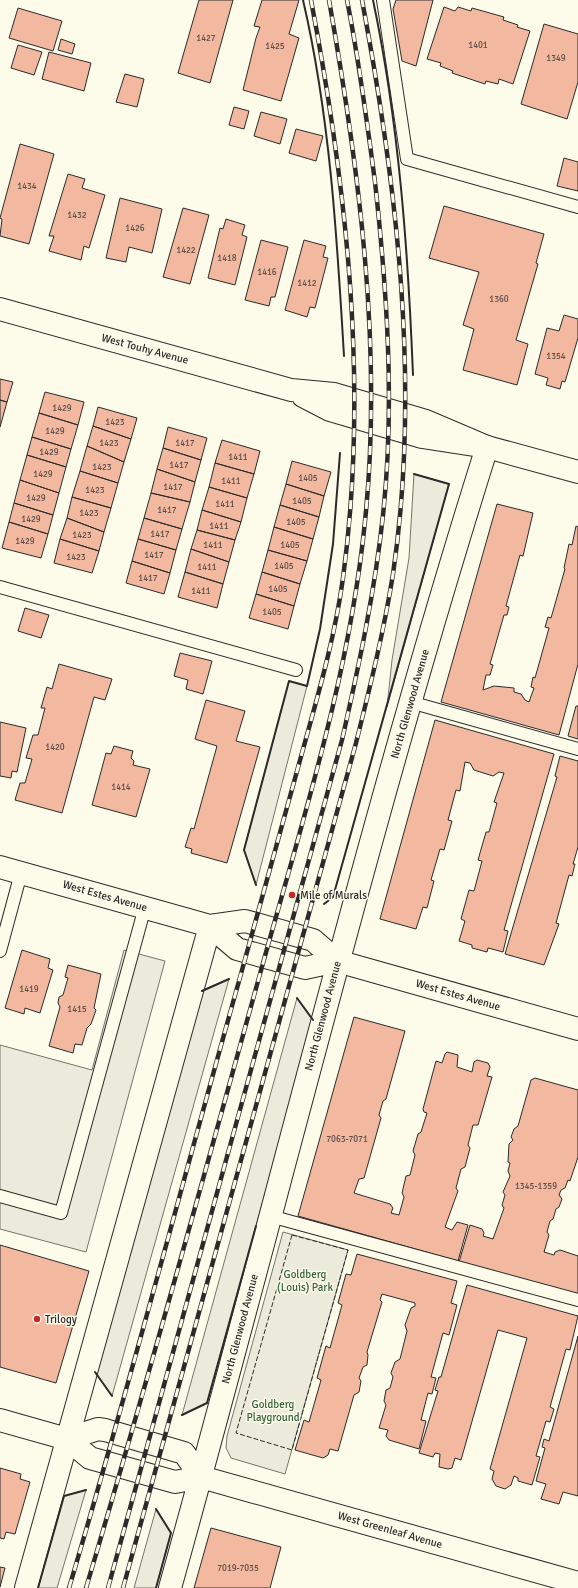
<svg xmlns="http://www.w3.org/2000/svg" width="578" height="1588" font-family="Signika,sans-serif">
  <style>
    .green { fill: #ecebdb; stroke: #74746e }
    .parking { fill: #eceadb; stroke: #74746e }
    .building { fill: #f2b8a0; stroke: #2b2b2b }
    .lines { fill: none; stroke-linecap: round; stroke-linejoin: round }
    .lane-casing { stroke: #2b2b2b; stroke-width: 14 }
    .street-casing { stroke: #2b2b2b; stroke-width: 24 }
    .secondary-casing { stroke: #2b2b2b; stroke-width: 24 }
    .lane { stroke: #fdfbea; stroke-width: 12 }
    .street { stroke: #fdfbea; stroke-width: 22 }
    .secondary { stroke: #fdfbea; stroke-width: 22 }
    .rail-casing { stroke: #2b2b2b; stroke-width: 4.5 }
    .rail { stroke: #fdfbea; stroke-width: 3; stroke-dasharray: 9; stroke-linecap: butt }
    .fence { stroke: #2b2b2b; stroke-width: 1; stroke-dasharray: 5 2; stroke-linecap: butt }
    .wall { stroke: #2b2b2b; stroke-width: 2 }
    .poi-dot { fill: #c62828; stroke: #fdfbea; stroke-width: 1.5 }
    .labels { text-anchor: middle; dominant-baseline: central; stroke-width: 3; stroke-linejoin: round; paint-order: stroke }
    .number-label { font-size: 9px; fill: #5d4e48 }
    .street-label { font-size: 11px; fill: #2b2b2b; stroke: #fdfbea }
    .poi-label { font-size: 11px; fill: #2b2b2b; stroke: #fdfbea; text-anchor: start }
    .park-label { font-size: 11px; fill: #34623c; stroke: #fdfbea }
  </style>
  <rect width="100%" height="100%" fill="#fdfbea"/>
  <path class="green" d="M414,474L449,484L387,707L392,660L409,558Z
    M289,681L307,686L256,885L244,850Z
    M229,979L112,1396L95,1372L203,990Z
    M297,998L313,1020L207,1403L182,1415Z
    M283,1232L348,1250L285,1474L231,1458L226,1448L227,1436Z
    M86,1490L57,1588H38L64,1496Z
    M156,1509L171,1533L156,1588H134Z"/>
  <path class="parking" d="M124,950L165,961L86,1252L0,1229V1045L92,1070Z"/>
  <path class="building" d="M199,0H233L210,83L178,73Z
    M262,0H299L289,34L299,38L281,101L243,90L256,38L260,27L254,26Z
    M396,0H433L416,66L402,61L393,9Z
    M444,7L455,11L458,7L471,11L472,8L504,17L503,20L518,25L517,27L530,31L513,84L499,79L498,84L486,81L485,84L452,73L453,71L440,66L441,63L427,59Z
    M18,8L62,21L53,51L9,38Z
    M544,24L578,34V82L567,119L521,104Z
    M61,39L75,44L72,54L58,50Z
    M18,45L42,52L34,75L11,68Z
    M49,52L91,63L84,91L42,79Z
    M125,74L144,79L137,107L116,102Z
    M234,107L249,111L244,129L229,125Z
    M261,112L287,119L280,144L254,136Z
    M296,129L323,136L316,161L289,153Z
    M20,144L54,154L29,244L0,236L2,219L0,218Z
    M564,158L578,162V191L557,186Z
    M68,174L85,179L82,188L105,195L89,248L84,246L81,260L49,251L54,236H49Z
    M120,198L162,209L152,253L129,247L126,262L106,258Z
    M444,206L544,234L536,263L538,264L516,340L528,344L517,385L463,370L474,329L463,325L479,272L429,258Z
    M183,208L209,215L190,284L163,277Z
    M226,219L245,225L242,235L247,237L235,285L208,278L220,228L223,229Z
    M261,240L288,247L275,297H271L269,306L245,300Z
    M304,240L326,246L323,257L328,258L315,308L310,307L307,317L285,310Z
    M564,315L578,319V338L565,382L562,381L560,389L546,385L548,378L535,374L547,328L559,331Z
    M0,379L13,382L7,402L0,400Z
    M45,392L84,402L78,425L39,413Z
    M0,400L7,402L0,427Z
    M98,407L137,418L131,439L93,426Z
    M39,413L78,425L71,449L32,437Z
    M93,426L131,439L124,462L87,446Z
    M168,427L207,438L201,460L163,448Z
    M32,437L71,449L66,467L27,455Z
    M222,440L260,451L254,474L215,463Z
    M87,446L124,462L118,483L80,471Z
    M163,448L201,460L195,482L157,469Z
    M27,455L66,467L59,493L20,480Z
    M292,461L331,472L324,496L286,484Z
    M215,463L254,474L247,498L209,487Z
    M157,469L195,482L190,502L151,493Z
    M80,471L118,483L111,508L72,497Z
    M20,480L59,493L53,515L14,503Z
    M286,484L324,496L319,517L280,505Z
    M209,487L247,498L241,522L202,510Z
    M151,493L190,502L182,529L144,518Z
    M72,497L111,508L104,532L67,518Z
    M14,503L53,515L48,534L9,522Z
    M497,504L533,513L523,556L520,555L506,606L509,607L507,615H504L490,664L493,665L490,675H486L483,690L494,686L514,688V692L521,694L525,700L529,702L534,688L531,687L533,677L535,678L549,628L545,627L548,617L551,618L565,569L564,568L569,544L572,545L576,526L578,527V664L559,735L441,702Z
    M280,505L319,517L313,539L274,527Z
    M202,510L241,522L235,540L197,530Z
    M67,518L104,532L99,551L60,539Z
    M144,518L182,529L176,550L138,539Z
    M9,522L48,534L41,558L2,548Z
    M274,527L313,539L307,561L268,550Z
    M197,530L235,540L229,562L191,549Z
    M60,539L99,551L92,573L54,563Z
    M138,539L176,550L170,573L132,561Z
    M191,549L229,562L223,584L185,572Z
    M268,550L307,561L300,584L262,572Z
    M132,561L170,573L164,594L126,583Z
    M185,572L223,584L217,608L178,597Z
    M262,572L300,584L294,606L256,594Z
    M256,594L294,606L288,629L249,618Z
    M25,608L49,615L41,638L18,631Z
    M180,653L212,661L203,694L186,689L188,680L174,676Z
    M59,664L112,679L105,700L94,697L62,813L15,800L20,783H25L32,759L26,758L33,735H38L45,708H41L47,687L52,689Z
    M206,700L245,711L236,741L260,747L227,863L191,853L192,849L185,847L191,828L194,829L217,746L195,739Z
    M576,706H578V739L568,736Z
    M435,720L554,754L504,930L508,931L503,952L488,948L487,952L472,948V945L459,941L465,921L461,919L469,890L474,891L482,861L478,860L486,832H489L497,803L494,802L504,773L499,772L493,776L474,770L470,763L465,762L460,791L456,790L448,820L452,821L444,850L440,849L431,880L434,881L427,908L423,907L416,929L380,919Z
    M0,722L26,728L17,772L12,771L11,778L0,776Z
    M114,746L133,751L131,758L134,761L133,765L150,769L136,817L92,805L106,753L111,754Z
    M560,756L578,761V847L573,864H575L572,876L569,875L556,923L559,924L544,965L505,954L557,777L555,776Z
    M22,950L50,959L48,968L53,970L40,1013L25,1008L24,1014L5,1008Z
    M68,965L101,974L94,1008L96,1010L91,1024L87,1028L82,1045L75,1044L73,1053L49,1046L60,1007L58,1003L59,997L63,995L68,978L65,977Z
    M354,1017L405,1031L386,1099L383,1101L379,1115L381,1118L364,1178L359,1179L354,1193L390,1204L393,1208L391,1213L399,1215L404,1197L402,1193L406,1176L410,1175L415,1155L413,1151L418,1134L421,1132L427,1113L424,1112L423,1109L436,1061L442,1063L445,1054L447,1052L458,1055L457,1067L472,1072L474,1062L477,1060L488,1063L490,1067L487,1076L492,1077L478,1125H473L468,1145L470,1148L465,1167L461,1169L456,1188L458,1191L445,1227L452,1230L457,1222L468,1225L458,1261L298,1216Z
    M535,1078L578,1090V1157L570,1181L568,1180L565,1188L561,1190L559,1195L562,1199L559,1207L556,1209L553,1219L550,1221L547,1232L549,1235L544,1252L554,1255L555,1252L560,1250L578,1256V1295L459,1262L470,1225L482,1229L484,1233L483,1236L493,1239L504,1208L502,1205L505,1195L503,1192L510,1176L508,1171L510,1163L508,1162L509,1144L513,1140L511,1137L514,1129L518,1126L531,1080Z
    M0,1245L89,1271L56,1383L0,1367Z
    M357,1254L457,1281L451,1303L457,1305L449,1335L443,1333L431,1377L436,1378L432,1394L428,1393L421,1420L426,1421L419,1449L389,1440L386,1436L388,1430L379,1428L386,1405L384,1401L386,1390L390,1388L393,1377L391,1373L395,1362L400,1359L407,1331L405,1325L411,1308L415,1306V1303L382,1294L380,1300L382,1302L367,1352L368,1355L367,1365L363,1367L359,1378L361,1381L359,1392L354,1395L338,1451L330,1449L328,1455L323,1458L295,1450L304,1420L309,1422L321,1380L317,1378L326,1346L330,1348L342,1305L338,1303L346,1274L351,1275Z
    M467,1285L578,1316L570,1350L566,1349L550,1407L554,1409L550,1422L546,1421L536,1456L540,1457L532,1485L518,1481V1478L514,1476L511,1485L505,1489L496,1486L492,1479L494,1471L490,1469L527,1338L498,1330L461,1460L455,1458L452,1468L448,1469L439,1467L440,1454L435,1453L433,1457L419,1453L438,1391L435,1390L439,1377H441Z
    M578,1336V1496L563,1492L559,1504L541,1499L546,1484L536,1481L545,1448L542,1447L544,1439L549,1441Z
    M0,1468L21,1474L20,1479L30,1482L15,1534L6,1532L4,1539L0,1538Z
    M211,1528L281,1547L270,1588H194Z
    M0,1567L5,1568L0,1587Z"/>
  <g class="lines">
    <defs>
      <path id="lane" d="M383,0L407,159L578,207
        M0,587L296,670
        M410,702L578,749
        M0,951L21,873
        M0,1196L61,1213L145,907
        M270,1216L578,1300"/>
      <path id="street" d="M0,867L210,926L245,921L313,940L337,961L578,1029
        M210,926L237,949L305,968L337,961
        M0,1420L67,1439L90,1458L175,1482L201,1477L578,1583
        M67,1439L98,1429L105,1430L184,1453L201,1477
        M26,1588L210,926
        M170,1588C276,1208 368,824 487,447"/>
      <path id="secondary" d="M0,309L291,390L334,394L426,421L487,447
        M303,396L330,410L422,437L487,447L578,472"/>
    </defs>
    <use href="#lane" class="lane-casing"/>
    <use href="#street" class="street-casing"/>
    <use href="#secondary" class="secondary-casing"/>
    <use href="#lane" class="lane"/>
    <use href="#street" class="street"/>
    <use href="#secondary" class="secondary"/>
    <defs>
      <path id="rail" d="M69,1588C129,1387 182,1184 239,981C260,905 281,829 302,753C318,695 335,637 343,578C369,386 347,189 311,0
        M86,1588C147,1384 203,1179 260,974C301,825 350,675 365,521C383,349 359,169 329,0
        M108,1588L342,740C359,665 375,591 383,515C395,404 387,291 375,182C367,121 359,60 347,0
        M123,1588L356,743C370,687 384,631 393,574C421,385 397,186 362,0"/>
    </defs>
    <use href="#rail" class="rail-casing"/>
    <use href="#rail" class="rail"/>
    <path class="fence" d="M292,1235L348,1250L292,1450L236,1433Z"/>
    <path class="wall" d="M303,0C330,116 337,237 344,356
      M373,0C399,123 408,250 413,375
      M256,885L244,850L289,681L307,686L320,629L333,544L340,453
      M324,904L333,897L449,484L414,474
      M202,991L229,979
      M297,998L313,1020
      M95,1372L112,1396
      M182,1415L207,1403L256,1226
      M38,1588L64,1496L86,1490
      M156,1588L171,1533L156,1509"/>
  </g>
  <g class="poi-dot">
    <circle cx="292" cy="895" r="4"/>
    <circle cx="37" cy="1319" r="4"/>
  </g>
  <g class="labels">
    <g class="number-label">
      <text x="206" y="38">1427</text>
      <text x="478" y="45">1401</text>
      <text x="275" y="46">1425</text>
      <text x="556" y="58">1349</text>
      <text x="27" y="186">1434</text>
      <text x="77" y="215">1432</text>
      <text x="135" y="228">1426</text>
      <text x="186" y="250">1422</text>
      <text x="227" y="258">1418</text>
      <text x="267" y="272">1416</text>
      <text x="307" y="283">1412</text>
      <text x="499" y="299">1360</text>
      <text x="556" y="356">1354</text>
      <text x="62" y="408">1429</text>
      <text x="115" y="422">1423</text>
      <text x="55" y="431">1429</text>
      <text x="109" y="443">1423</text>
      <text x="185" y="443">1417</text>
      <text x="49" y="452">1429</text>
      <text x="238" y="457">1411</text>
      <text x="179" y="465">1417</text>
      <text x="102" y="467">1423</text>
      <text x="43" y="474">1429</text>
      <text x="308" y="478">1405</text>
      <text x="231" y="481">1411</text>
      <text x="173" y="487">1417</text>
      <text x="95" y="490">1423</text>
      <text x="36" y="498">1429</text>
      <text x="302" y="501">1405</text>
      <text x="225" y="504">1411</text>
      <text x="167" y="510">1417</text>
      <text x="89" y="513">1423</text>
      <text x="31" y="519">1429</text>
      <text x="296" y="522">1405</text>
      <text x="219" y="526">1411</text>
      <text x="160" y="534">1417</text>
      <text x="82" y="535">1423</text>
      <text x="25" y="541">1429</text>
      <text x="213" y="545">1411</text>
      <text x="290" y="545">1405</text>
      <text x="154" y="555">1417</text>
      <text x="76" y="557">1423</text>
      <text x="284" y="566">1405</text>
      <text x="207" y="567">1411</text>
      <text x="148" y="578">1417</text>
      <text x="278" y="589">1405</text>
      <text x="201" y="591">1411</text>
      <text x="272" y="612">1405</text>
      <text x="55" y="747">1420</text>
      <text x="121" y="787">1414</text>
      <text x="29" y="989">1419</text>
      <text x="77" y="1009">1415</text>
      <text x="347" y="1139">7063-7071</text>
      <text x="536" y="1186">1345-1359</text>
      <text x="238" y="1568">7019-7035</text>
    </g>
    <g class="street-label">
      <text transform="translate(145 349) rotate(15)">West Touhy Avenue</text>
      <text transform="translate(410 704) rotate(-74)">North Glenwood Avenue</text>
      <text transform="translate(105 896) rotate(16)">West Estes Avenue</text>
      <text transform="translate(458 995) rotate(16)">West Estes Avenue</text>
      <text transform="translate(323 1016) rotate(-75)">North Glenwood Avenue</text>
      <text transform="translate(240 1329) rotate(-75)">North Glenwood Avenue</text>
      <text transform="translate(390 1530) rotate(16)">West Greenleaf Avenue</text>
    </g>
    <g class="poi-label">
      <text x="300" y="895">Mile of Murals</text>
      <text x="45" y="1319">Trilogy</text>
    </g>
    <g class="park-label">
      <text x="305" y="1274">Goldberg<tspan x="305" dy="13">(Louis) Park</tspan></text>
      <text x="273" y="1404">Goldberg<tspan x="273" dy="13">Playground</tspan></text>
    </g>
  </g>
</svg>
